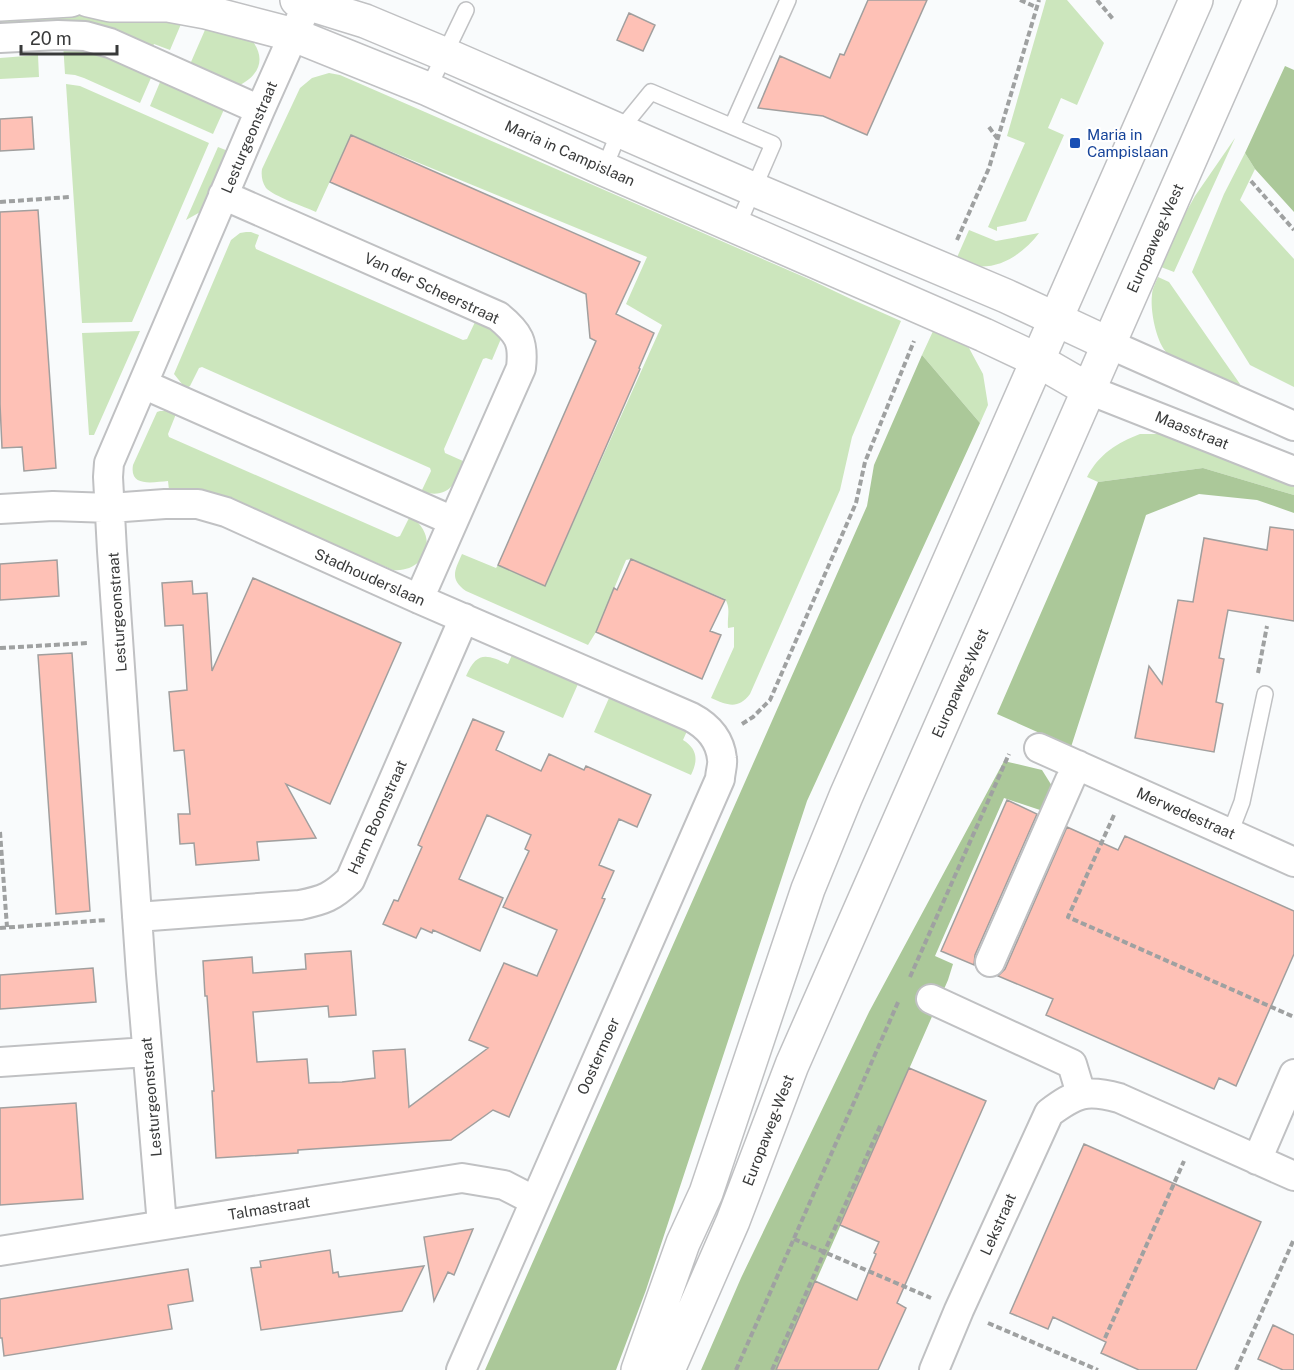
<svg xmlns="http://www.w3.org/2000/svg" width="1294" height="1370" font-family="'Public Sans',sans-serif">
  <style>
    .green { fill: #cce6bd }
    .forest { fill: #abc899 }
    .building { fill: #fec1b6; stroke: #a19f9e; stroke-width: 1.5 }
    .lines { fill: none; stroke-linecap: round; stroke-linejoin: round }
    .lane-casing { stroke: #c0c1c3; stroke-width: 18 }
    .street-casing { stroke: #c0c1c3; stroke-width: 32 }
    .secondary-casing { stroke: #c0c1c3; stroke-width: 36 }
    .primary-casing { stroke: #c0c1c3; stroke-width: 36 }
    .path { stroke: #9fa1a1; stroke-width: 4; stroke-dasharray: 6 3; stroke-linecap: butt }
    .lane { stroke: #fff; stroke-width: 15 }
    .street { stroke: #fff; stroke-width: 28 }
    .secondary { stroke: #fff; stroke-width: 33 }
    .primary { stroke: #fff; stroke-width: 33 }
    .transit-dot { fill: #1a4fb4; stroke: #fff; stroke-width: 2 }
    .labels { text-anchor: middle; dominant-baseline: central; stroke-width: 4.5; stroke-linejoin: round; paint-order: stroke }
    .transit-label { font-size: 15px; fill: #164399; stroke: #fff; text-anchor: start }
    .street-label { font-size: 15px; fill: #393a3a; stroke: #fff }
  </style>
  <rect width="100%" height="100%" fill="#f9fbfc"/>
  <path class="green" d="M1046,0H1067L1104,43L1077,105L1061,98L1048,128L1064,135L1026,221L997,227V231L988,227L1025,143L1007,136Z
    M93,12L184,17L170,50L154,44L150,52L0,31V18Z
    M208,23L249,37C267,56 261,75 238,86L191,66V62Z
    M63,43L154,71L140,103L84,78L75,75L65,74Z
    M38,55L39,77L0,79V58Z
    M329,73L340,75L811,280L851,299L901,321L852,437L840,490L750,694C738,710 727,705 711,698L734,647V627L728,628C727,617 731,608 725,599L631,559L626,560L596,632L588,645L466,591C449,579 455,570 462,554L496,568L498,565L545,585L662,325L626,304L647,257L351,135L316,212C305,207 273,196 266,188C262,182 261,175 262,169L300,88L312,78Z
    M163,75L226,105L213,134L150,106Z
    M66,84L80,86L209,143L132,322L82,323Z
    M1235,138L1174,272L1161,267L1181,221L1195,196Z
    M218,147L228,151L202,211L186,220Z
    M1245,153L1255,169L1240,200L1294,259V387L1250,365L1192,272L1224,194Z
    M969,230L996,241L1039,233C1024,253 1000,270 974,266C968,266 961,263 955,262Z
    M246,232H251L259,235L255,246L256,249L463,340L467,339L475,322L477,320L503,334L492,360L486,358L483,359L444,449L445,453L463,461L464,463C456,483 449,499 423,492L422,490L431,471L430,468L202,367L199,368L190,386L187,388L182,384L174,374L231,240L240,233Z
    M1158,277L1169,282L1240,384L1237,390C1214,380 1185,371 1167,353C1156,342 1150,310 1152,295C1152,289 1156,282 1158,277Z
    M934,329L969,348L983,374L988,405L980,423L922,355Z
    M140,331L94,435H89L82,333Z
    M160,411H169L176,414L168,434L169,437L397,537L400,536L409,518L411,517C440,536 426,573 393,570L220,495L206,491L169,490L168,481C154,482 129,488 133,465L157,412Z
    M1140,434H1159L1182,441L1294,487V495L1203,468L1098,482L1087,477C1099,454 1117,443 1140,434Z
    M512,655L578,684L563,718L466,676C477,651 486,654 508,664Z
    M609,698L687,731L683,740C698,749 698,761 691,775L594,732Z"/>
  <path class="forest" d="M1285,66L1294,70V212L1255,169L1245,153Z
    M922,355L980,423L807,801L646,1290L616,1370H485L867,506L874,465Z
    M1203,468L1294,495V513L1257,500L1199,494L1146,515L1071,747L997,714L1098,482Z
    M1004,761L1042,770L1052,786L1040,810L1004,798L935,956L953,964L948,980C891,1110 835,1240 776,1370H701L741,1278L869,1012Z"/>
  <path class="building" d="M868,0H927L867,135L823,116L758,108L780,56L830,78L840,54L844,55Z
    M629,13L655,25L643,51L617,40Z
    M32,117L34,149L0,151V119Z
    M351,135L640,262L616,314L654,333L639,368L640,369L545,586L498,565L596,341L590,338L586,294L330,182Z
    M38,210L56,468L24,471L22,447L2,448L0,404V212Z
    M1270,527L1294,530V621L1228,610L1219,658L1224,659L1216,702L1223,704L1214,752L1135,738L1149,666L1162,684L1178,600L1193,602L1204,538L1267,550Z
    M631,559L725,600L710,631L721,635L702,679L596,632L614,588L617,590Z
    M57,560L59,596L0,600V564Z
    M253,578L401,643L330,804L286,784L316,838L257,842L259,860L196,865L194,843L180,844L178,814H190L184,750L174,751L169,692L187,690L183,625L165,626L162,583L192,581L193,594L207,593L212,671Z
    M72,653L90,911L56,914L38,655Z
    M473,719L504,732L496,750L541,771L549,754L584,770L586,766L651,795L637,827L619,819L599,865L614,871L602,898L605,899L509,1117L493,1110L451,1140L298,1150V1153L216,1158L212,1091H214L207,996H205L203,961L252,957L253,973L306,969L305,954L351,951L356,1015L329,1017L328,1006L253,1012L257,1062L307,1059L309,1083L342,1082L375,1078L373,1051L405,1049L409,1107L488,1048L469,1040L504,963L537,976L557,930L503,907L529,851L525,849L531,835L487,815L459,879L503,898L480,951L433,930L432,933L421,928L416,938L383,924L394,900L398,901L422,847L418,845Z
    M1007,800L1037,814L975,955L974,965L941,951Z
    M1067,827L1118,850L1125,836L1294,911V954L1236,1086L1219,1078L1214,1089L1046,1015L1053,999L998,976L1005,969Z
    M93,968L96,1002L0,1009V975Z
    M909,1068L986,1101L897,1303L906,1308L878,1370H776L815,1281L857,1300L876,1254L874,1253L879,1242L840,1225Z
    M76,1103L83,1199L0,1205V1108Z
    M1084,1144L1261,1222L1196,1370H1139L1101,1353L1106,1342L1053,1317L1048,1329L1010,1313Z
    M473,1229L454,1275L448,1272L434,1301L424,1237Z
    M330,1250L333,1273L338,1272L339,1277L424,1266L402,1311L261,1330L251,1268L261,1267L260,1261Z
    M188,1269L193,1301L168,1305L172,1329L4,1356L2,1338H0V1299Z
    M1273,1325L1294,1335V1370H1283L1258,1359Z"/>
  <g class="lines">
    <defs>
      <path id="lane" d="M428,89L466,10
        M732,126L788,0
        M604,169L620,130L651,92L773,144L737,227
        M1230,833L1242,802L1265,694"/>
      <path id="street" d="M0,38L58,35L85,36L110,43L260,110
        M223,195L498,316C519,333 524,342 521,368L419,599
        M1109,344L1294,426
        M143,384L453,521
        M1089,390L1294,471
        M0,509L53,506L110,508L165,504H198L226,512L419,599L691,717C708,726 720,739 722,759C723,765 720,773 720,779L461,1370
        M1039,748L1294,862
        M137,917L300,905C324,900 332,897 350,880L464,618
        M990,962L1070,780L1078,765
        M931,999L1072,1064L1081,1094
        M0,1062L147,1052
        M1257,1160L1294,1074
        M162,1225L141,974L112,551L108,477L109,463L260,110L309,0
        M0,1251L462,1178L504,1185L535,1201
        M934,1370L959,1310L1049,1113C1076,1093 1086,1089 1119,1098L1294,1176"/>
      <path id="secondary" d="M88,0L110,5H168L206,12L294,35L428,89L604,169L984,335L1037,360L1089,390
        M297,0L365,21L444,54L753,189L1006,296L1109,344
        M0,4L71,0"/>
      <path id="primary" d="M638,1370L683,1243L706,1193L808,889L846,796L1196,0
        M668,1370L733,1221L792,1065L1260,0"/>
    </defs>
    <use href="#lane" class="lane-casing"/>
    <use href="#street" class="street-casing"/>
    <use href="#secondary" class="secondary-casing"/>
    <use href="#primary" class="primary-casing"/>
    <path class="path" d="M1020,0L1036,7
      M1097,0L1113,19
      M989,127L997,138
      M1251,181L1294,230
      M0,202L69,197
      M957,240L989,168L1039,0
      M0,648L88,643
      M1258,673L1267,626
      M742,724L753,717L770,700L856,503L865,462L914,341
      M1114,815L1068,917L1294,1017
      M0,832L7,927
      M0,928L107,920
      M910,977L1009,754
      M794,1239L931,1298
      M988,1323L1098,1370
      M1105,1338L1184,1161
      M736,1370L899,1000
      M772,1370L881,1124
      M1236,1370L1294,1239"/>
    <use href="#lane" class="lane"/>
    <use href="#street" class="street"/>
    <use href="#secondary" class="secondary"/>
    <use href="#primary" class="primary"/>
  </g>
  <rect class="transit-dot" x="1069" y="137" width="12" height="12" rx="3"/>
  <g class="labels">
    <g class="transit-label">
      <text x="1087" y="134">Maria in<tspan x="1087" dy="17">Campislaan</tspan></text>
    </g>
    <g class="street-label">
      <text transform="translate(249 137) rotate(-67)">Lesturgeonstraat</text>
      <text transform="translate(570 153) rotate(24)">Maria in Campislaan</text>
      <text transform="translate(1155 238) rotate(-66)">Europaweg-West</text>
      <text transform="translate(432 288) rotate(25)">Van der Scheerstraat</text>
      <text transform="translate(1192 430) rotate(22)">Maasstraat</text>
      <text transform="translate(370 577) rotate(24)">Stadhouderslaan</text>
      <text transform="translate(117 612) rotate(-94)">Lesturgeonstraat</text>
      <text transform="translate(960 683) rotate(-66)">Europaweg-West</text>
      <text transform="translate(1186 813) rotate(24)">Merwedestraat</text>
      <text transform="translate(377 817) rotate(-66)">Harm Boomstraat</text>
      <text transform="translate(598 1056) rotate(-66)">Oostermoer</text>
      <text transform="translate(151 1097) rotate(-95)">Lesturgeonstraat</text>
      <text transform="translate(768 1130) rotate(-69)">Europaweg-West</text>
      <text transform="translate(269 1208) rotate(-9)">Talmastraat</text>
      <text transform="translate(998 1224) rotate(-66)">Lekstraat</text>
    </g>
  </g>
  <path d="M21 45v9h96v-9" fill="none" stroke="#393a3a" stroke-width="3"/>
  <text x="30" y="45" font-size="18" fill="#393a3a" stroke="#ffffff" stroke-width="4.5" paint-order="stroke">20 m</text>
</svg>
